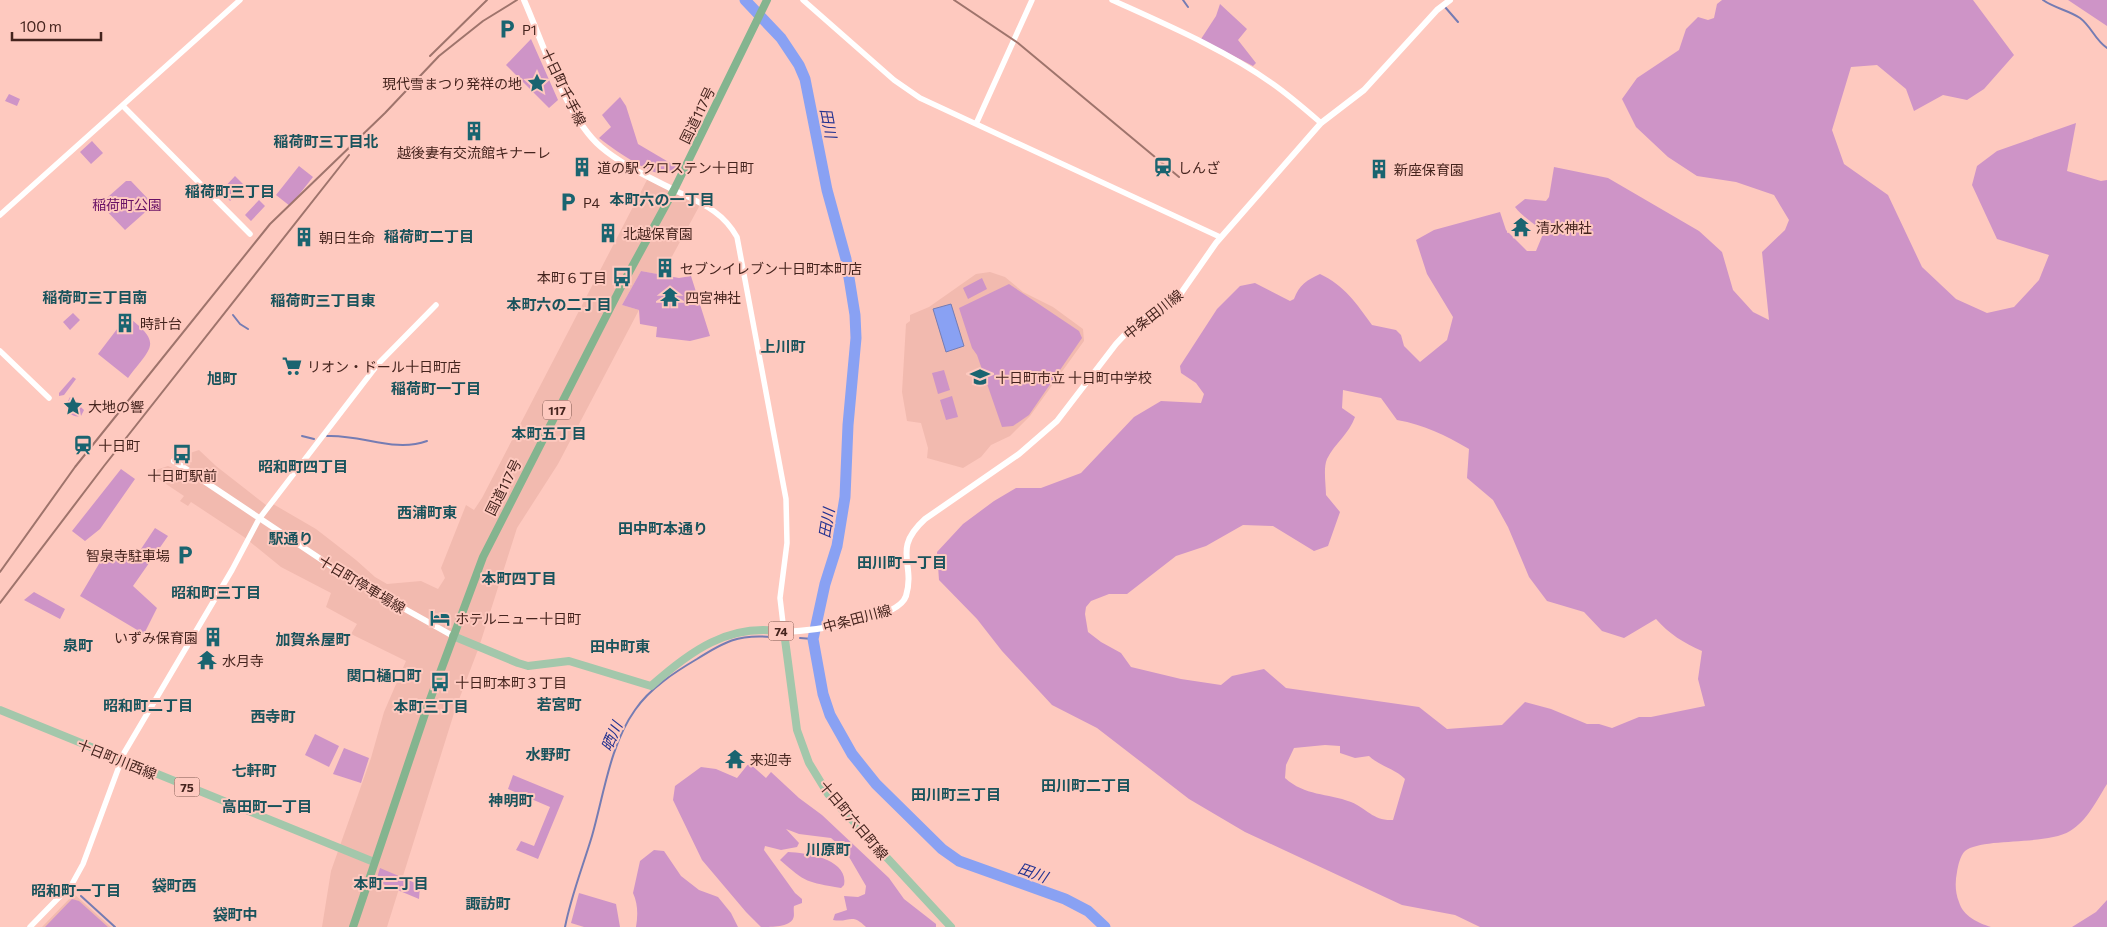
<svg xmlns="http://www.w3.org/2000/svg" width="2107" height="927" font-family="Commissioner,'Noto Sans JP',sans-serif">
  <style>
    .built { fill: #f2baaf }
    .green { fill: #ce94c7; fill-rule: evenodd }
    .water { fill: #89a1f3; stroke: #757cb3 }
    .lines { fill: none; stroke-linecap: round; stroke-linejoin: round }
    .stream { stroke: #757cb3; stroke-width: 2 }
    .river { stroke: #89a1f3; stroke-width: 11 }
    .tertiary { stroke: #fff; stroke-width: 5.5 }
    .secondary { stroke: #fff; stroke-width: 6 }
    .primary { stroke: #a3c7ab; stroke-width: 8 }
    .trunk { stroke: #84b48f; stroke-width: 8 }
    .rail { stroke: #9f746c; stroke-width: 2 }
    .labels { text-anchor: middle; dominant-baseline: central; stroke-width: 4; stroke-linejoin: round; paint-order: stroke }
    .shield { fill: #fec9bf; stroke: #7c564e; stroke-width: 1 }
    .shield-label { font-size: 12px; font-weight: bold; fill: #45241e }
    .poi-label { font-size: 14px; fill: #45241e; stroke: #fec9bf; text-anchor: start }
    .street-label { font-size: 14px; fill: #45241e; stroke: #fec9bf }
    .park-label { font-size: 14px; fill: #691165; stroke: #fec9bf }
    .water-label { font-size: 15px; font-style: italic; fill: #253390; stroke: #fec9bf }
    .neighbourhood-label { font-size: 15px; font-weight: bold; fill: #19535c; stroke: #fec9bf }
  </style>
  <rect width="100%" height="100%" fill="#fec9bf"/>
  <path class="built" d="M649,176L701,203L662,275L641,271L622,305L639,310L558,464L517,528L479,647L455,710L387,927H322L331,871L371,758L384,712L406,661L351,634L357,624L326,607L331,593L281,567L244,537L191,502L188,506L180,501L184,496L151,474L153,471L168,466L177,470L184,455L199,450L216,466L266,505L273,504L316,529L356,560L375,577L387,584L421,581L438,589L445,578L441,568L466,505L474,510L482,498Z
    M990,272L1005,277L1023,292L1053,307L1083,329L1084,341L1030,416L1010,436L991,445L981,457L963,468L927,458L928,448L921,423L907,421L902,392L906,324L910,321V315L929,307L976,274Z
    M74,894L111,927H42Z"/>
  <path class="green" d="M1722,0H1973L2014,55L1984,89L1967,100L1943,95L1914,111L1906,89L1877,65L1851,67L1832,130L1844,164L1888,195L1922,267L1956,299L1987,313L2014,307L2039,280L2049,255L1997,239L1972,185L1977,166L1997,151L2076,123L2067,171L2101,181L2107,180V784C2097,800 2087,821 2070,831C2045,846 1982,837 1965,851C1960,856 1958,866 1957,872C1955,882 1955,892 1959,902C1963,916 1978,923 1991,927H1480L1455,915L1402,905L1245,832L1189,799L1097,728L1052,705L1002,651L977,619L939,580L937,552L963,524L994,501L1016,488H1041L1081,473L1134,417L1161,401L1201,403L1204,394L1196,383L1181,373L1180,366L1217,309L1240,286L1255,283L1290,301L1294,299C1299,285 1307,280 1320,274C1344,285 1357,304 1372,325L1396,330L1401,335L1404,346L1420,362L1447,340L1453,317L1427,274L1416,240L1434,230L1500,212L1506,230L1527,251H1536L1543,234C1535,222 1524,219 1515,207L1525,199L1546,201L1549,197L1554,167L1608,178L1699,231L1722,252L1733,290L1753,312L1769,320L1762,252L1785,230L1789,220L1774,195L1736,182L1697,176L1668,157L1636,127L1622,99L1637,78L1679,50L1686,29L1698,17L1708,20L1714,18L1717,4ZM1343,390L1381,398L1397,420C1425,425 1445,435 1469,449L1467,478L1493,500L1508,527L1529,577L1547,601L1584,612L1602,631L1624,638L1656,619C1669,634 1684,643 1702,651L1698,679L1705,706L1651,717H1639L1612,728L1599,724H1587L1551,709L1525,702L1502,725L1447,729L1419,707L1286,688L1264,669L1232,676L1221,685L1181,679L1131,667L1121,653L1101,642L1088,632L1085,614L1086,607L1091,601L1109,594H1127L1176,556L1206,546L1243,525L1273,526L1314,551L1328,546L1340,512L1326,495C1326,485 1323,468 1327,459C1335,443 1349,434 1355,417L1342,408ZM1325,745L1340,746V753L1355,758L1369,756C1381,767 1394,768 1405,779L1393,820C1373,821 1368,809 1351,802C1327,793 1305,796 1285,778L1286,765L1294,748Z
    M2068,0H2107V26Z
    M1220,4L1247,29L1238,40L1256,63L1253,66L1201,39L1216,16Z
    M531,39L558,100L549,108L506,65Z
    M9,94L20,99L17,106L5,101Z
    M620,97L626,106L638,144L677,167C674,171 669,174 664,174C650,175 610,147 599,138L611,127L602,115Z
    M92,141L103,153L91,164L80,152Z
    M299,166L313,177L290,206L276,195Z
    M235,176L245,186L230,201L221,191Z
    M126,181H131L151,202V207L125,230L100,204Z
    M259,200L265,206L251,221L245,215Z
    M641,271L679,278L691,276L710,336L690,341L656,337L657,327L640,324L639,310L622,305Z
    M982,278L987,289L968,299L963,288Z
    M1009,284L1079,331L1082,338L1029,415L1013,426L1002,427L977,355L972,348L959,308Z
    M73,313L80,320L70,330L63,322Z
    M127,316C163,344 152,346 128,378L98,354Z
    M944,370L950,390L938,394L932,373Z
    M73,377L76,379L64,395L59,396V393Z
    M952,396L958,417L946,420L940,400Z
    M70,397L84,410L81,416C74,418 66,413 66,405Z
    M121,469L135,479L100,529L85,541L72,531Z
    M155,528L168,536L133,586L157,608L144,634L80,596L106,552L124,557L128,551L137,555Z
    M34,592L65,609L60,619L24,600Z
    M315,734L339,746L329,767L305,755Z
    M344,748L369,758L361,783L333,774Z
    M749,763L766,778L771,772L799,798L822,815L889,878L904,899L936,924V927H866C851,912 850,923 833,920L835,914L847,910L844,896L858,897L865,894L866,886L845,850L831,838L799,834L786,829L799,843L797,847L781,850L765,846L764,850L795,893L802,899V903L794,906C793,910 795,915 793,919C789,927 771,927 761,927L746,912L702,860L673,800L675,786L701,767L716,769L737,778Z
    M513,775L564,796L538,859L516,850L521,841L534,846L550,807L508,789Z
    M654,850L664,851L681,876L699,890L718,897L731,913L738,927H636C638,915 638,904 633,893L640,861Z
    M788,852C807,853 849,859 844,885L841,888C807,882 806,883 780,860Z
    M380,868L420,885L419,899L376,881Z
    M579,893L616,904L620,927H584L571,923Z
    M72,899L79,901L108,927H45Z
    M2107,900V927H2072L2096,912Z"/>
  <path class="water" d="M951,304L964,346L946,352L933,309Z"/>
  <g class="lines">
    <path class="stream" d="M1183,0L1188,7
      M2043,0C2054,8 2068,10 2080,18C2091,26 2095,40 2107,48
      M1445,7L1458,22
      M233,315L240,324L248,329
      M302,436L314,439
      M327,436C361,434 394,453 427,441
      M800,638L813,639
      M81,896L115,927
      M565,927C571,896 583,866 592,836C604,794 610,745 635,710C650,688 675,672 697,659C724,642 738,634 771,637"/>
    <path class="river" d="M745,0L781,38L799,65L805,79L827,190L846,259L855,315L856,338L848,425L845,497L837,546L825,584L813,639L823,694L830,715L852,754L876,784L942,849L959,861L1065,899L1088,911L1105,927"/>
    <path class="tertiary" d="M803,0L894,80L920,98L1220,237
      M1112,0C1165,24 1226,50 1273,84C1290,96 1306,110 1321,123
      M123,106L250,234
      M976,124L1032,0
      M674,190C700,203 722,210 737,237L786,499L787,543L780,598L784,632
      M0,215L240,0
      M0,351L49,398
      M30,927L72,884L83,864L124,753L232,570L259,519L378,364L436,305"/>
    <path class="secondary" d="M524,0C543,43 566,117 601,147C622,165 649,177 674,190
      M174,461L346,576L453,636
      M784,632C807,631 898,621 906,596C916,563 891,550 925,519L1019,454L1057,421L1116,344L1131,328L1149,314L1179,296L1216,243L1321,123L1364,90L1437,10L1450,0"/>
    <path class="primary" d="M453,636L518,663L528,666L569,661L651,686C689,652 729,622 784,632L797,730L809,763L828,794L951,927
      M0,710L374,862"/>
    <path class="trunk" d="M353,927L428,705L483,557L621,287L674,190L767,0"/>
    <path class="rail" d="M954,0L1018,43L1179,177
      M430,56L487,0
      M0,572L75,467L270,224L385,113L439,56L483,21L517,0
      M0,603L104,466L349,155"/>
  </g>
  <defs>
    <symbol id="parking-bare" viewBox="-9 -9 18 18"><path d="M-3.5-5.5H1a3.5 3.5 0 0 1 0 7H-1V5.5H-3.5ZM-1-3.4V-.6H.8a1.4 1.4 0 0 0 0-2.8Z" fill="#1a6470" stroke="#fec9bf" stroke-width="2.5" paint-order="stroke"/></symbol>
    <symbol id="sight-bare" viewBox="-9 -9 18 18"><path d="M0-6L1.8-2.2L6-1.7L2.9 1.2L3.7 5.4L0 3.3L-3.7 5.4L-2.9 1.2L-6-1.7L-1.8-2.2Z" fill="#1a6470" stroke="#fec9bf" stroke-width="2.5" paint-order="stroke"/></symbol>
    <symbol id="building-bare" viewBox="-9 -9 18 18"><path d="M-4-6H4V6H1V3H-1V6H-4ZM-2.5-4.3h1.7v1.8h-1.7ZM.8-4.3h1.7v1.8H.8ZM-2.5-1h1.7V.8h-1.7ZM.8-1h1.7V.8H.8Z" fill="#1a6470" stroke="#fec9bf" stroke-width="2.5" paint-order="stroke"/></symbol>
    <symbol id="station-bare" viewBox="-9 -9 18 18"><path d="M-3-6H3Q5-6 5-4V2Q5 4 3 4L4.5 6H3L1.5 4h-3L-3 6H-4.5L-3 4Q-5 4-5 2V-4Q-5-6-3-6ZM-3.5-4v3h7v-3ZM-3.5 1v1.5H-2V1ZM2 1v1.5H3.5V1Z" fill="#1a6470" stroke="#fec9bf" stroke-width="2.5" paint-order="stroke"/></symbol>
    <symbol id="temple-bare" viewBox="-9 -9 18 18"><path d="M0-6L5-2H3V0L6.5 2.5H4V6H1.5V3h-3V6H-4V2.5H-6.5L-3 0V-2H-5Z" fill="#1a6470" stroke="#fec9bf" stroke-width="2.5" paint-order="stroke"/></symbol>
    <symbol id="bus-bare" viewBox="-9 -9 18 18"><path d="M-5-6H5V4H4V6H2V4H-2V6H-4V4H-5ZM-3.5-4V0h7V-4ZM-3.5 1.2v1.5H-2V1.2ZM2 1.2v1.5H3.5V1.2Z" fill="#1a6470" stroke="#fec9bf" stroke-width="2.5" paint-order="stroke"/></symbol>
    <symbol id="supermarket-bare" viewBox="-9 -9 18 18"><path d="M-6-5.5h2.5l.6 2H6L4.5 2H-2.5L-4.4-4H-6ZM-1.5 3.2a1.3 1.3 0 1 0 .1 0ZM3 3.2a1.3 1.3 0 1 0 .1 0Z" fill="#1a6470" stroke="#fec9bf" stroke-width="2.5" paint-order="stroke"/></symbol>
    <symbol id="school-bare" viewBox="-9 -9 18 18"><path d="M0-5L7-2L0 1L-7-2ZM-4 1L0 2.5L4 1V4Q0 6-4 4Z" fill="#1a6470" stroke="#fec9bf" stroke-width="2.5" paint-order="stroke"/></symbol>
    <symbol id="hotel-bare" viewBox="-9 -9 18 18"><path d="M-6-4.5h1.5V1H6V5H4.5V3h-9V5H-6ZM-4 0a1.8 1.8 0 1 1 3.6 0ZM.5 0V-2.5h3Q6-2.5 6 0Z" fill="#1a6470" stroke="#fec9bf" stroke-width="2.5" paint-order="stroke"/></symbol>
  </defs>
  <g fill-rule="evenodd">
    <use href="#parking-bare" x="493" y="15" width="28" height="28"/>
    <use href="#sight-bare" x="523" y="69" width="28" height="28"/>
    <use href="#building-bare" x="460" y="117" width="28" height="28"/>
    <use href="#building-bare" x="568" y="153" width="28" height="28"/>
    <use href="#station-bare" x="1149" y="153" width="28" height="28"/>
    <use href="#building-bare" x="1365" y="155" width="28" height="28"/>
    <use href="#parking-bare" x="554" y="188" width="28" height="28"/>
    <use href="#temple-bare" x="1507" y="213" width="28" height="28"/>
    <use href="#building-bare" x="594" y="219" width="28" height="28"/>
    <use href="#building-bare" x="290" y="223" width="28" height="28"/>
    <use href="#building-bare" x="651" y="254" width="28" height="28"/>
    <use href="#bus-bare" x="608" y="263" width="28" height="28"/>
    <use href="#temple-bare" x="656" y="283" width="28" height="28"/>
    <use href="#building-bare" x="111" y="309" width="28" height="28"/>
    <use href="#supermarket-bare" x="278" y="352" width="28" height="28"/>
    <use href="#school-bare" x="966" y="363" width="28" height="28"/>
    <use href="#sight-bare" x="59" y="392" width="28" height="28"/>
    <use href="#station-bare" x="69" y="431" width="28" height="28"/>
    <use href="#bus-bare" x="168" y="440" width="28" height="28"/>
    <use href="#parking-bare" x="171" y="541" width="28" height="28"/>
    <use href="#hotel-bare" x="426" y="604" width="28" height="28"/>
    <use href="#building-bare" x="199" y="623" width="28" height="28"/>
    <use href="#temple-bare" x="193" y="646" width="28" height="28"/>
    <use href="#bus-bare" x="426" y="668" width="28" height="28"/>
    <use href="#temple-bare" x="721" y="745" width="28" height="28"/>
  </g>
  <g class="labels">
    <g class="shield">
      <rect x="543" y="400.5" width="28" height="19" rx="4"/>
      <rect x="768.5" y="621.5" width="25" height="19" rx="4"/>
      <rect x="174.5" y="777.5" width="25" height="19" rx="4"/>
    </g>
    <g class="shield-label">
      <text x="557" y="410">117</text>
      <text x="781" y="631">74</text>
      <text x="187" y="787">75</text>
    </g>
    <g class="poi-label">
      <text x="522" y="29">P1</text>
      <text x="522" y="83" text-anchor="end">現代雪まつり発祥の地</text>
      <text x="474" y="152" text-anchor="middle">越後妻有交流館キナーレ</text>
      <text x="597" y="167">道の駅 クロステン十日町</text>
      <text x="1178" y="167">しんざ</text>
      <text x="1394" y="169">新座保育園</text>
      <text x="583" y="202">P4</text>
      <text x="1536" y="227">清水神社</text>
      <text x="623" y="233">北越保育園</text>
      <text x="319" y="237">朝日生命</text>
      <text x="680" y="268">セブンイレブン十日町本町店</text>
      <text x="607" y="277" text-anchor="end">本町６丁目</text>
      <text x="685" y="297">四宮神社</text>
      <text x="140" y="323">時計台</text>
      <text x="307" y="366">リオン・ドール十日町店</text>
      <text x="995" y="377">十日町市立 十日町中学校</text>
      <text x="88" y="406">大地の響</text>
      <text x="98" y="445">十日町</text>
      <text x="182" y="475" text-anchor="middle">十日町駅前</text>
      <text x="170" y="555" text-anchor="end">智泉寺駐車場</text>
      <text x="455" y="618">ホテルニュー十日町</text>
      <text x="198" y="637" text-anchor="end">いずみ保育園</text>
      <text x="222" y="660">水月寺</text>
      <text x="455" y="682">十日町本町３丁目</text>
      <text x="750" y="759">来迎寺</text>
    </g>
    <g class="street-label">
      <text transform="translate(564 87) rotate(64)">十日町千手線</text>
      <text transform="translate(697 115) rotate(-64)">国道117号</text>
      <text transform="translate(1153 314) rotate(-38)">中条田川線</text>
      <text transform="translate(503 487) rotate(-63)">国道117号</text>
      <text transform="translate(362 584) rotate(31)">十日町停車場線</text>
      <text transform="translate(857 618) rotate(-15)">中条田川線</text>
      <text transform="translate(117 759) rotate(22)">十日町川西線</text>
      <text transform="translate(854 820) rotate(50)">十日町六日町線</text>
    </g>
    <g class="park-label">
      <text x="127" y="204">稲荷町公園</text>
    </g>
    <g class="water-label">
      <text transform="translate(829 123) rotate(79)">田川</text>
      <text transform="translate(826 523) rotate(-81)">田川</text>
      <text transform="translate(611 736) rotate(-66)">晒川</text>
      <text transform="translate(1033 872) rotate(20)">田川</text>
    </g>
    <g class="neighbourhood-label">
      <text x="326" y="141">稲荷町三丁目北</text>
      <text x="230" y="191">稲荷町三丁目</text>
      <text x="662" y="199">本町六の一丁目</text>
      <text x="429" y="236">稲荷町二丁目</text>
      <text x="95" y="297">稲荷町三丁目南</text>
      <text x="323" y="300">稲荷町三丁目東</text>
      <text x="559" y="304">本町六の二丁目</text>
      <text x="783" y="346">上川町</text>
      <text x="222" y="378">旭町</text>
      <text x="436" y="388">稲荷町一丁目</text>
      <text x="549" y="433">本町五丁目</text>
      <text x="303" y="466">昭和町四丁目</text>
      <text x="427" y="512">西浦町東</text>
      <text x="663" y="528">田中町本通り</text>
      <text x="291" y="538">駅通り</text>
      <text x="902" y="562">田川町一丁目</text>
      <text x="519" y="578">本町四丁目</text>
      <text x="216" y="592">昭和町三丁目</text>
      <text x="313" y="639">加賀糸屋町</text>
      <text x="78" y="645">泉町</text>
      <text x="620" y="646">田中町東</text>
      <text x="384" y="675">関口樋口町</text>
      <text x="559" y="704">若宮町</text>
      <text x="148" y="705">昭和町二丁目</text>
      <text x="431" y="706">本町三丁目</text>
      <text x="273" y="716">西寺町</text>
      <text x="548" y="754">水野町</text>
      <text x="254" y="770">七軒町</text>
      <text x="1086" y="785">田川町二丁目</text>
      <text x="956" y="794">田川町三丁目</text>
      <text x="511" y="800">神明町</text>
      <text x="267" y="806">高田町一丁目</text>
      <text x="828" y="849">川原町</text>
      <text x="391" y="883">本町二丁目</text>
      <text x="174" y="885">袋町西</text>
      <text x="76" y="890">昭和町一丁目</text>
      <text x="488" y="903">諏訪町</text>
      <text x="235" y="914">袋町中</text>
    </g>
  </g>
  <path d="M12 32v8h89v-8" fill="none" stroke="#45241e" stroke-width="2.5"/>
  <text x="20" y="32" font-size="15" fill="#45241e" stroke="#fec9bf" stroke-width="4" paint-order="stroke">100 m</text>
</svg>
